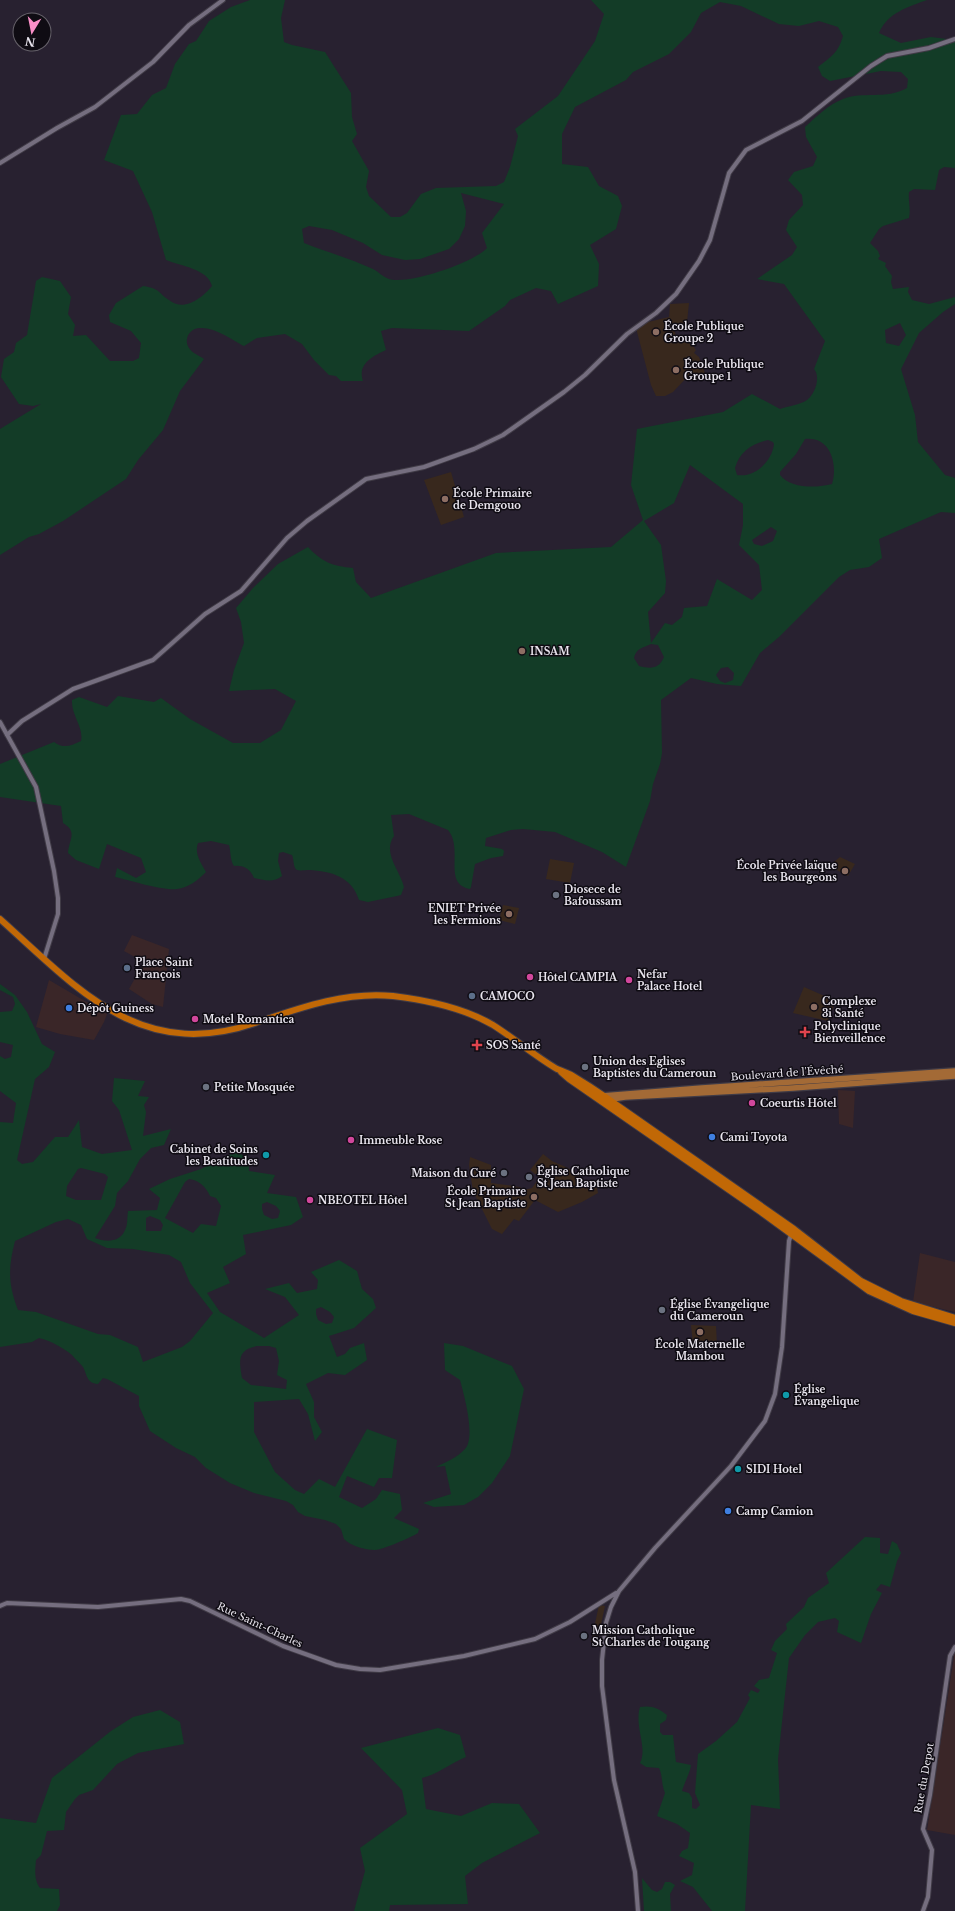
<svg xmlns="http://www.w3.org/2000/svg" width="955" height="1911" font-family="'Libre Baskerville',serif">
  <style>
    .industrial { fill: #3a2628 }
    .education { fill: #38281d }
    .green { fill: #133c27; fill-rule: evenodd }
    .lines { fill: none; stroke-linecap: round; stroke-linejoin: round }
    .minor-casing { stroke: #403b46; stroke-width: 6 }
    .major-casing { stroke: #403b46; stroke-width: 8 }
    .highway-casing { stroke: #403b46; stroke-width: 8 }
    .minor { stroke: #756e7f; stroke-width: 4 }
    .major { stroke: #a36a36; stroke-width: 5.5 }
    .highway { stroke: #c16806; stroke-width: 6 }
    .education-dot { fill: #8d6e63; stroke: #0f0c13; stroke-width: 1.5 }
    .worship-dot { fill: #6b7280; stroke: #0f0c13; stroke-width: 1.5 }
    .service-dot { fill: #5c6f8a; stroke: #0f0c13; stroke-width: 1.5 }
    .hotel-dot { fill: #d1479c; stroke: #0f0c13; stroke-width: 1.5 }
    .shop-dot { fill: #3f7fe0; stroke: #0f0c13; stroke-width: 1.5 }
    .health-dot { fill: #e0444e; stroke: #0f0c13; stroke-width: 1.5 }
    .culture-dot { fill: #0f9aa8; stroke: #0f0c13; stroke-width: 1.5 }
    .labels { text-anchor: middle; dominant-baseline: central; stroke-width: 3; stroke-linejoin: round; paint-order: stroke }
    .poi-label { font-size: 10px; font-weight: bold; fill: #e8e4ed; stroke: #0f0c13; text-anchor: start }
    .street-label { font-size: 10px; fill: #e8e4ed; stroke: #0f0c13 }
  </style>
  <rect width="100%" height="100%" fill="#282130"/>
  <path class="industrial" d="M132,935L169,949L163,1007L152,1004L129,989L144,962L124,951Z
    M49,980L107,1014L104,1022L94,1040L60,1034L36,1027Z
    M838,1090L855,1091L853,1128L839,1124Z
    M920,1253L955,1262V1312L913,1302Z
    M955,1650V1835L927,1830Z"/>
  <path class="education" d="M689,303L687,322L685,326L673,325L676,336L680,335L694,347L696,350L694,353L699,357L706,376L694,380L691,373L673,392L665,396H656L651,385L636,328L644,323L669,317L670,304Z
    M451,472L464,517L441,525L424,480Z
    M840,857L855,864L848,876L829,866Z
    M550,859L574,863L570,883L546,879Z
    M503,905L519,908L515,924L499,920Z
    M804,987L836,1001L828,1021L793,1013Z
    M543,1154L552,1161L568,1168L583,1180L582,1182L597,1188L598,1193L582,1202L558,1212L535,1200L519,1221L514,1219L502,1234L492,1229L473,1191L469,1165L470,1157L491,1165V1183L520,1187L524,1190L532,1188L539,1178V1175L535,1174L530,1170Z
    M691,1325L716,1326L717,1345H693Z
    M599,1605L605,1606L597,1643L591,1642Z"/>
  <path class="green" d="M250,0H285L281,18L284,42L292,45L325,52L351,93L352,117L357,134L352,141L369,171L366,187L369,196L391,217H400L407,213L421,194L436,188L496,186L504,182L510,167L518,136L515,129L558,96L595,41L604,14L591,0H927C908,7 887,13 879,33L901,43L931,37L955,40V168L944,167L939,170L935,190L914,189L909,192C908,201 911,208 909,218L883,226L879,229L870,243L878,251L880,256L878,259L886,263L885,266L892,276L891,282L893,289L909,287L908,292L912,300L929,304L955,297V304L943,312L919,333L901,369L915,415L918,442L945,475L955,478V513L941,512L879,539L882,558L869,567L850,570L839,577L779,637L760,653L741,686L717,684L691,678L661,700L662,753L660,764L653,784L650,801L626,867L602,852L555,832L523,829L511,830L486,838L485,846L502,849L504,851L503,856L491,858L475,864L471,887L470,889C442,884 464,849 448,830L409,814L391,815L394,836C382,853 400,870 404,887L401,895L397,896L368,902L359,900C352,877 331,871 309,870C306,870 300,871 297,870C293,868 294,859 292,855L283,852L279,853L278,861L282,876C274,883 263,880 254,878C250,869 244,865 234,866C230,861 231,852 229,845L211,841L198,843C194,853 201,863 206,872C198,880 188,888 177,889C163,891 129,880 115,877L117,868L136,878L146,872L141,858L107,844L99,869L76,860L68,853C69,839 78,832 63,823L61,806L0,797V764L54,742C64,749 70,746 81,741C84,727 71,715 72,700L79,697L107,707L118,696L154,702L161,698L190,719L233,743H260L281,730L296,701L275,689L229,691L234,670L244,643L241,622L236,608L253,588L278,564L308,547C322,562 332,566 353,568L356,582L371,598L496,553L611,547L643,520L631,485L637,429L723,412L752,394L780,409C788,406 800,405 807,400C815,394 821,377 814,369L825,341L784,284L757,279L792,255L797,247L786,230L789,220L803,205L802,195L788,180L794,172L813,166L817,157L806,137L805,127C817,116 828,105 843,99C862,91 886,100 907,88L908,79L901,72L881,71L830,81L822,76L818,67C832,56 838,53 843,36L838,27L819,21L799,26L779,24L741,6L720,2L701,13L691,32L669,54L633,72L626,80L575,107L562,134V164L588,167L599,186L618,196L622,206L616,229L590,245L599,264L598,286L558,304L551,291L536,288L510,300L505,306L469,331L392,328L381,331L386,350C373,356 357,364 363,381H341L336,376L329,375L314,360L302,344L285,334L257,338L244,346C232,340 215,327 200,328C190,328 183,339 189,348C192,353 200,356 204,359L180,391L163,430L138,460L126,479L63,521L39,534L29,537L0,555V429L41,404L33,406L19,404L1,377L4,359L14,352L16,343L27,335L36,281L42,277L60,281L71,297L68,314L75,325L73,336L86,335L110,361H133L139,358L141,343L131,331L110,322L109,315L116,303L143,286C162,289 157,293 172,302C186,311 204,296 212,286C208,269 181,266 166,260L152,212L133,171L104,160L121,115L137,114L152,95L166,88L175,64L189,44L196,41L209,21L231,7ZM461,193L504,204L482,233L487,248C473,263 408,285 389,279C383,277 379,272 373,269C351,259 327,252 304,243L302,229L309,226L332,230L363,243L382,255L405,260L420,259L449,249L459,239L465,226L466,211ZM900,323L906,335L899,346L886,343L885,330ZM805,439C831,436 838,465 832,484C817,488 791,489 780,475V472L796,454ZM768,440L773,442L774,444C772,462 754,478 737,475L735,468C740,451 752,444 768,440ZM690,465L743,504V525L739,545L759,565L762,590L752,600L717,579L707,606L684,608L682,617L672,625L665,623L651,643L648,612L665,593L666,581L661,545L644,521L674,503ZM771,527L777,531L773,541L762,546L754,544L752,540ZM651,644L658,645L664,657C659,669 651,669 639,666L634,658C636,648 643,648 651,644ZM728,667L734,673L733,680L725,683L720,681L716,675L721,668Z
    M0,984L15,995L27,1012L42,1044L55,1052L49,1067L35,1079L17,1160L22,1164L33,1162L55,1137H68L79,1120L82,1147L102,1154L132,1150L119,1110L112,1101L114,1078L145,1081L138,1096L149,1097L144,1105L146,1112L143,1136L171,1129L164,1145L151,1148L140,1159L128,1181L117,1193L115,1206L95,1238C105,1242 120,1243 125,1230C128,1225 127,1217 128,1211L157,1210L160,1198L149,1189L170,1179L201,1169L235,1152L248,1157L249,1171L275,1175L267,1193L296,1197L303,1217L291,1225L243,1235L246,1254L223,1267L230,1283L207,1293L220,1312L264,1338L299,1315L285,1297L265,1289L289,1283L297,1293L317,1289L318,1280L311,1272L339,1260L357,1271L362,1289L373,1299L376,1308L354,1328L329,1336L337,1357L345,1354L350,1348L364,1343L367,1360L345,1375L328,1373L306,1384L314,1402V1417L322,1432L315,1441L308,1414L299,1399L254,1402V1432L275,1472L295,1490L304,1494L319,1479L335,1487L367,1429L397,1440L392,1478H379L374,1487L347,1476L339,1497L362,1508L376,1499L382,1490L400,1494L402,1510L394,1518L419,1529L418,1533C412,1537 382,1550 375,1550C365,1550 351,1546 344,1539L341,1529L336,1524L325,1520L305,1516L298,1512L293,1505L286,1501L254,1493L230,1483L206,1468L195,1457L176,1448L150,1431L139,1406V1396L107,1379L103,1378L98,1384C86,1383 87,1374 83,1367C80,1363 75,1359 72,1355C62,1347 51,1341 39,1338L32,1342L0,1347V1122L13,1123L16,1103L0,1091V1056L5,1059L11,1057L13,1045L0,1042V1012L12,1011L15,1004L13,997L0,990ZM81,1168L105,1174L108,1177L101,1200H76L66,1196L67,1186L78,1169ZM189,1179C199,1180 206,1187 210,1196L216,1198L221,1206L216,1226L201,1224L193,1233L165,1218L185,1182ZM267,1202L276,1206L280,1211L278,1218L272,1219L264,1215L262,1209V1204ZM150,1216L160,1220L163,1225L161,1231H146V1218ZM68,1219L81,1225L87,1239L107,1248L133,1249L169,1255L181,1262L190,1283L213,1313L190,1341L182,1347L143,1362L138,1347L110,1335L98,1334L36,1312L18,1310C8,1284 8,1268 15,1241L56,1222ZM321,1307L330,1312L334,1317L332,1323L326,1324L318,1320L316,1314V1309ZM257,1346H269L276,1348L279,1361L277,1375L287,1380L286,1389L251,1385L242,1378C239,1361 237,1350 257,1346Z
    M444,1343L463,1346L512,1366L524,1389L510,1456L492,1483L478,1497L464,1505L434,1507L423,1503L451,1494L445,1466L436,1467C446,1462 458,1457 465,1449C476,1437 464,1395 460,1380L445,1370Z
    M865,1537L880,1538V1553L888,1554L892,1541L897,1544L901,1553L897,1561L890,1587L881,1584L876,1590L882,1593L871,1614L861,1643L837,1632L839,1621L835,1618L818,1622L805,1635L789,1658L778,1759L780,1809L751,1805L745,1911H712L693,1887L680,1881L692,1875L694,1863L679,1856L682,1851L688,1848L690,1833L677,1824L657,1816L665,1793C661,1784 663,1776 659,1768L646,1767L640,1763C648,1747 634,1727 640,1707C651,1705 659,1708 667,1715L666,1720L660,1724V1732L663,1735H673L676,1762L691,1765C691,1770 684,1784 682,1791L689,1793L692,1798V1808L696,1809L700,1805L695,1793L698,1754L716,1741L737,1722L750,1698L748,1695L751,1690L758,1693L760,1690L754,1686L759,1680L769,1678L777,1653L771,1650L775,1641L787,1629L786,1624L804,1607L808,1598L829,1583L826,1573Z
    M160,1710L180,1722L184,1744L138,1753L117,1764L93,1790L79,1795L75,1799L66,1812L64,1830L47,1831L41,1855L36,1860C35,1870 34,1880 40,1888L59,1889L60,1905L57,1911H0V1818L36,1823L52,1778L111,1731L133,1717Z
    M438,1728L460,1735L466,1757C451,1763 438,1774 422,1778L426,1809L461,1816L492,1803L519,1804L540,1833L482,1863L465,1876L468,1904L390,1905L389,1911H354L365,1871L360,1848L407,1814L402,1790L361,1748Z
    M642,1878L652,1890L657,1892L662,1889L665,1882H670L675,1885L670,1894L671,1911H644Z"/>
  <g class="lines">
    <defs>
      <path id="minor" d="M0,163L57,128L95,107L153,62L189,25L223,0
        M0,722L36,787L54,871L58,898V914L44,959
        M7,735L22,721L73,689L153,660L205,614L241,591L287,538L307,521L366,479L424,467L474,449L503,435L564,392L585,375L627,334L656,313L676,294L699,261L710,240L729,173L746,150L802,121L871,66L887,56L929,48L955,39
        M0,1606L7,1603L98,1607L181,1599L190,1601L283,1646L336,1665L360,1669L380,1670L464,1656L535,1639L570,1622L616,1593
        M638,1911L635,1872L614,1780L602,1686V1660L606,1623L611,1607L619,1591L655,1548L731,1466L765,1421L775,1394L782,1347L789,1241L792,1232
        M923,1911L928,1897L932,1850L923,1829L930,1795L950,1656L955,1647"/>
      <path id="major" d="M602,1096L702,1088L955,1071
        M606,1100L625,1097L793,1088L955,1076"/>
      <path id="highway" d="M0,919C78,989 140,1062 255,1023C299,1008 346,991 393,996C426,1000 464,1008 493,1025C515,1039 535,1056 557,1069C562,1071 568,1073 573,1076C583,1082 594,1089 604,1096L794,1229L861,1281L901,1301L955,1318
        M561,1072L569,1079L761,1212L869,1291L913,1311L955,1323"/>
    </defs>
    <use href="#minor" class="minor-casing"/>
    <use href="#major" class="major-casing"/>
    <use href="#highway" class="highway-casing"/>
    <use href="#minor" class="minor"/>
    <use href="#major" class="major"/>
    <use href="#highway" class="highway"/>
  </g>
  <g class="education-dot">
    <circle cx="656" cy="332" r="4"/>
    <circle cx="676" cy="370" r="4"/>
    <circle cx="445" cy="499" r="4"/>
    <circle cx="522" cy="651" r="4"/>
    <circle cx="845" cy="871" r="4"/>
    <circle cx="509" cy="914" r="4"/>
    <circle cx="814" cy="1007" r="4"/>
    <circle cx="534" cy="1197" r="4"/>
    <circle cx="700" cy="1332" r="4"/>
  </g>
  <g class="worship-dot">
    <circle cx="556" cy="895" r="4"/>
    <circle cx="585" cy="1067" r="4"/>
    <circle cx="206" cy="1087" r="4"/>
    <circle cx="504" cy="1173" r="4"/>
    <circle cx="529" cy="1177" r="4"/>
    <circle cx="662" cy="1310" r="4"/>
    <circle cx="584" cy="1636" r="4"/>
  </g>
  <g class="service-dot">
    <circle cx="127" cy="968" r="4"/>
    <circle cx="472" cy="996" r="4"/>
  </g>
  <g class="hotel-dot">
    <circle cx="530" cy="977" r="4"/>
    <circle cx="629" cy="980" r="4"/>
    <circle cx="195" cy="1019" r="4"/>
    <circle cx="752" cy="1103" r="4"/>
    <circle cx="351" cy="1140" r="4"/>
    <circle cx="310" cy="1200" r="4"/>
  </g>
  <g class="shop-dot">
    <circle cx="69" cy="1008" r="4"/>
    <circle cx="712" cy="1137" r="4"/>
    <circle cx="728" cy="1511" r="4"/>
  </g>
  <g class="health-dot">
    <path d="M803 1026h4v4h4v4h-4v4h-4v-4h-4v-4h4z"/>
    <path d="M475 1039h4v4h4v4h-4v4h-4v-4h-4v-4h4z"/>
  </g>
  <g class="culture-dot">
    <circle cx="266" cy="1155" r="4"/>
    <circle cx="786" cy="1395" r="4"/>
    <circle cx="738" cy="1469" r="4"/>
  </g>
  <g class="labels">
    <g class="poi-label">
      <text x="664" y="326">École Publique<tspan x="664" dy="12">Groupe 2</tspan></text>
      <text x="684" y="364">École Publique<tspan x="684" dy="12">Groupe 1</tspan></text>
      <text x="453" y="493">École Primaire<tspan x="453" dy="12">de Demgouo</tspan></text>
      <text x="530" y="651">INSAM</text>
      <text x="837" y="865" text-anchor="end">École Privée laïque<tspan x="837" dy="12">les Bourgeons</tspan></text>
      <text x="564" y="889">Diosece de<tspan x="564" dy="12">Bafoussam</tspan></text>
      <text x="501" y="908" text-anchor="end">ENIET Privée<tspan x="501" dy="12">les Fermions</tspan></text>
      <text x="135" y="962">Place Saint<tspan x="135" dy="12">François</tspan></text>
      <text x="637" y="974">Nefar<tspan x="637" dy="12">Palace Hotel</tspan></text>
      <text x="538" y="977">Hôtel CAMPIA</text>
      <text x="480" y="996">CAMOCO</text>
      <text x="822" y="1001">Complexe<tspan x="822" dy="12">3i Santé</tspan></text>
      <text x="77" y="1008">Dépôt Guiness</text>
      <text x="203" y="1019">Motel Romantica</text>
      <text x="814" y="1026">Polyclinique<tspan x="814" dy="12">Bienveillence</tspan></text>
      <text x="486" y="1045">SOS Santé</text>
      <text x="593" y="1061">Union des Eglises<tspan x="593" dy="12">Baptistes du Cameroun</tspan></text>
      <text x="214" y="1087">Petite Mosquée</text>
      <text x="760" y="1103">Coeurtis Hôtel</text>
      <text x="720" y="1137">Cami Toyota</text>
      <text x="359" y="1140">Immeuble Rose</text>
      <text x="258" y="1149" text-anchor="end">Cabinet de Soins<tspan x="258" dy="12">les Beatitudes</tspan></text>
      <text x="537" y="1171">Église Catholique<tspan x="537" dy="12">St Jean Baptiste</tspan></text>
      <text x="496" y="1173" text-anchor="end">Maison du Curé</text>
      <text x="526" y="1191" text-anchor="end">École Primaire<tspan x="526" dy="12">St Jean Baptiste</tspan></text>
      <text x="318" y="1200">NBEOTEL Hôtel</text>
      <text x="670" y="1304">Église Évangelique<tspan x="670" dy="12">du Cameroun</tspan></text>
      <text x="700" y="1344" text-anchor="middle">École Maternelle<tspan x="700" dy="12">Mambou</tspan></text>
      <text x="794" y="1389">Église<tspan x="794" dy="12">Évangelique</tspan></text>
      <text x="746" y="1469">SIDI Hotel</text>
      <text x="736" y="1511">Camp Camion</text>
      <text x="592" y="1630">Mission Catholique<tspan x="592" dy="12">St Charles de Tougang</tspan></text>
    </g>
    <g class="street-label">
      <text transform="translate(787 1073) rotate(-4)">Boulevard de l'Évêché</text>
      <text transform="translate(260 1625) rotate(25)">Rue Saint-Charles</text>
      <text transform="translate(924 1778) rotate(-80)">Rue du Depot</text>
    </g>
  </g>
  <g transform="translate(32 32) rotate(190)"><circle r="19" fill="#0f0c13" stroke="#66626a"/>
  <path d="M0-3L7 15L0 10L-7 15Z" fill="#fa8fc8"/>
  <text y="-6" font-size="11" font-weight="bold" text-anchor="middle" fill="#e8e4ed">N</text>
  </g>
</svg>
